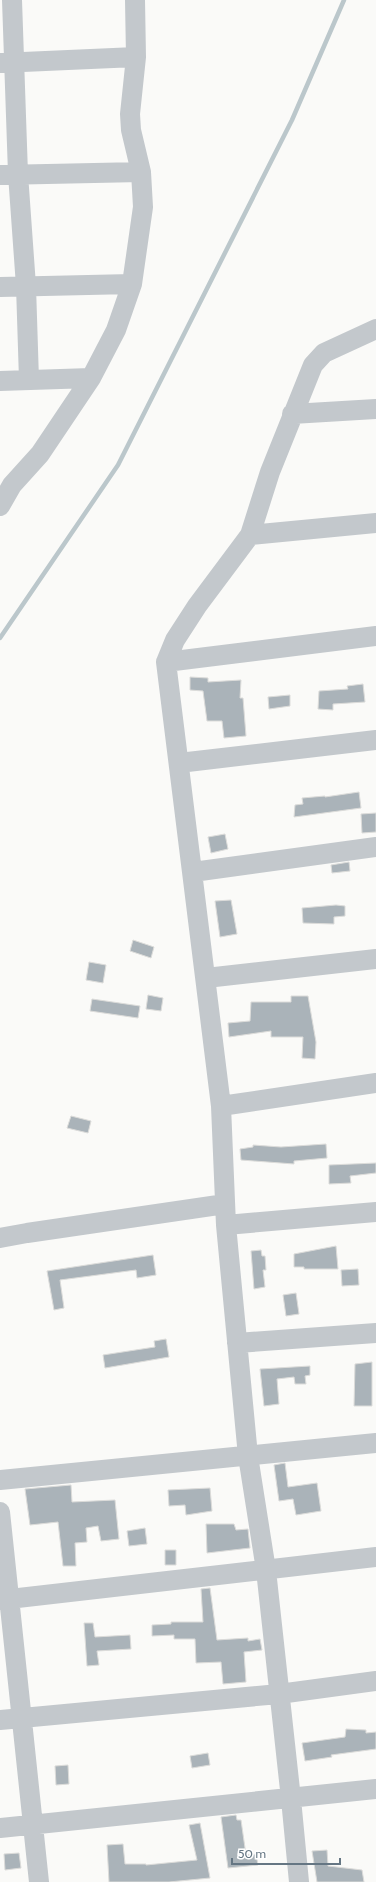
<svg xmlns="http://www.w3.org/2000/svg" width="376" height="1882" font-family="Cabin,sans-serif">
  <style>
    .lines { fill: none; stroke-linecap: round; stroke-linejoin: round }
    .stream { stroke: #bbc7cb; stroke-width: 4.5 }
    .building { fill: #aab3b9; stroke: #dcdcda }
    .minor { stroke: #c3c8cc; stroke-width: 20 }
  </style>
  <rect width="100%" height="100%" fill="#fafaf8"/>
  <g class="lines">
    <path class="stream" d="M0,638L118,465L292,120L344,0"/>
  </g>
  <path class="building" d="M190,677L208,678V682L241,680L240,698H243L246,736L224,738L222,721H207L203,691L190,690Z
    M363,684L365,702L333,704V710L318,709L319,691L348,689L347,686Z
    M290,695V706L269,709L268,697Z
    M359,792L361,808L294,817L295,805L303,804L302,798L325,796V797Z
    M376,813V832L362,833L361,814Z
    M225,834L228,849L211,853L208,837Z
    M349,862L350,871L332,873L331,865Z
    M231,900L237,934L220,937L215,901Z
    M336,905L345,906V916L334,917V924L303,923L302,908Z
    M133,940L154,947L151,958L130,951Z
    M89,962L106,965L103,983L86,980Z
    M148,995L163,998L161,1011L146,1009Z
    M291,996H308L316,1042L315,1059L302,1058L303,1037H271V1031L229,1037L228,1023L250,1021L251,1002H291Z
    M92,999L140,1006L138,1018L90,1011Z
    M71,1116L91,1121L88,1133L67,1128Z
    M326,1144L327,1158L294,1161V1164L241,1160L240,1149L253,1147V1145L281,1147Z
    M376,1163V1173L350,1176L351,1183L329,1184V1165Z
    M336,1246L338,1269H304V1267H294V1254Z
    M261,1250L262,1256H265L266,1270H263L265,1287L254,1289L251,1251Z
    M153,1255L156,1275L137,1278L136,1270L60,1280L64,1308L54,1310L47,1271Z
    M358,1269L359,1285L342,1286L341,1270Z
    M296,1293L299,1314L286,1316L283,1295Z
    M166,1339L169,1357L105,1368L103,1355L155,1347L154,1341Z
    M372,1362V1406H354L355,1364Z
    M310,1366V1375L305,1376L306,1384H295L294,1377L277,1379L279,1404L264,1406L260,1369Z
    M285,1463L288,1487L317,1483L321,1511L296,1515L293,1499L279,1501L274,1465Z
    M71,1485L72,1502L115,1500L119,1539L101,1541L98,1526L86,1528L87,1542L75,1543L76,1566H63L58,1522L30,1525L25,1489Z
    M210,1488L212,1511L186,1515L185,1505L169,1506L168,1490Z
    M206,1524H234L236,1530L248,1529L250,1548L207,1553Z
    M145,1528L147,1544L129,1546L127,1531Z
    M165,1550H176V1565H165Z
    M210,1588L217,1640L248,1638V1641L260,1639L262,1650L244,1652L246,1682L223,1684L221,1662L196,1663L195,1639H174V1635L152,1636V1625L171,1624V1622H203L201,1589Z
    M84,1623H93L95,1637L130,1635L131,1649L97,1651L99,1665L87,1666Z
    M346,1729L366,1730V1733L376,1732V1749L331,1755L332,1757L305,1761L302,1743L345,1737Z
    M208,1753L210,1765L192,1768L190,1756Z
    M68,1765L69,1784L56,1785L55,1766Z
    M236,1815L237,1820H241L246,1855L256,1854L258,1865L228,1868L221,1817Z
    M200,1823L210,1878L169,1882H109L107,1845L123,1844L125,1864H146V1865L197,1860L189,1825Z
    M327,1850L328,1866L362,1870L364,1882H317L312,1851Z
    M19,1853L21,1868L5,1870L4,1854Z"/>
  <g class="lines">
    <path class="minor" d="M12,0L18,174L26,286L29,380
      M0,63L136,57
      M0,175L141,172
      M0,287L132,284
      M0,381L91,378
      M292,414L376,409
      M0,506L12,485L40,454L91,378L116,330L132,284L143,207L141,172L131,130L130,114L136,57L135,0
      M250,535L376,523
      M166,662L376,636
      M179,763L376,740
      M193,872L376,847
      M206,978L376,959
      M221,1106L376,1083
      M226,1225L376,1212
      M0,1238L27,1233L225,1204
      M237,1343L376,1333
      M0,1480L376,1443
      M0,1512L39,1882
      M0,1600L376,1557
      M0,1720L279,1694L376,1681
      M0,1828L376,1789
      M299,1882L291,1799L266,1570L248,1456L226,1225L221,1106L166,662L175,640L197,606L250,535L270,472L313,365L324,353L376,329"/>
  </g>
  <path d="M232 1858v6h108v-6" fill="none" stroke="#657683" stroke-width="2"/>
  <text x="238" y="1858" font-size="12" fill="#657683" stroke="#ffffff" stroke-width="3" paint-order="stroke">50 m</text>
</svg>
